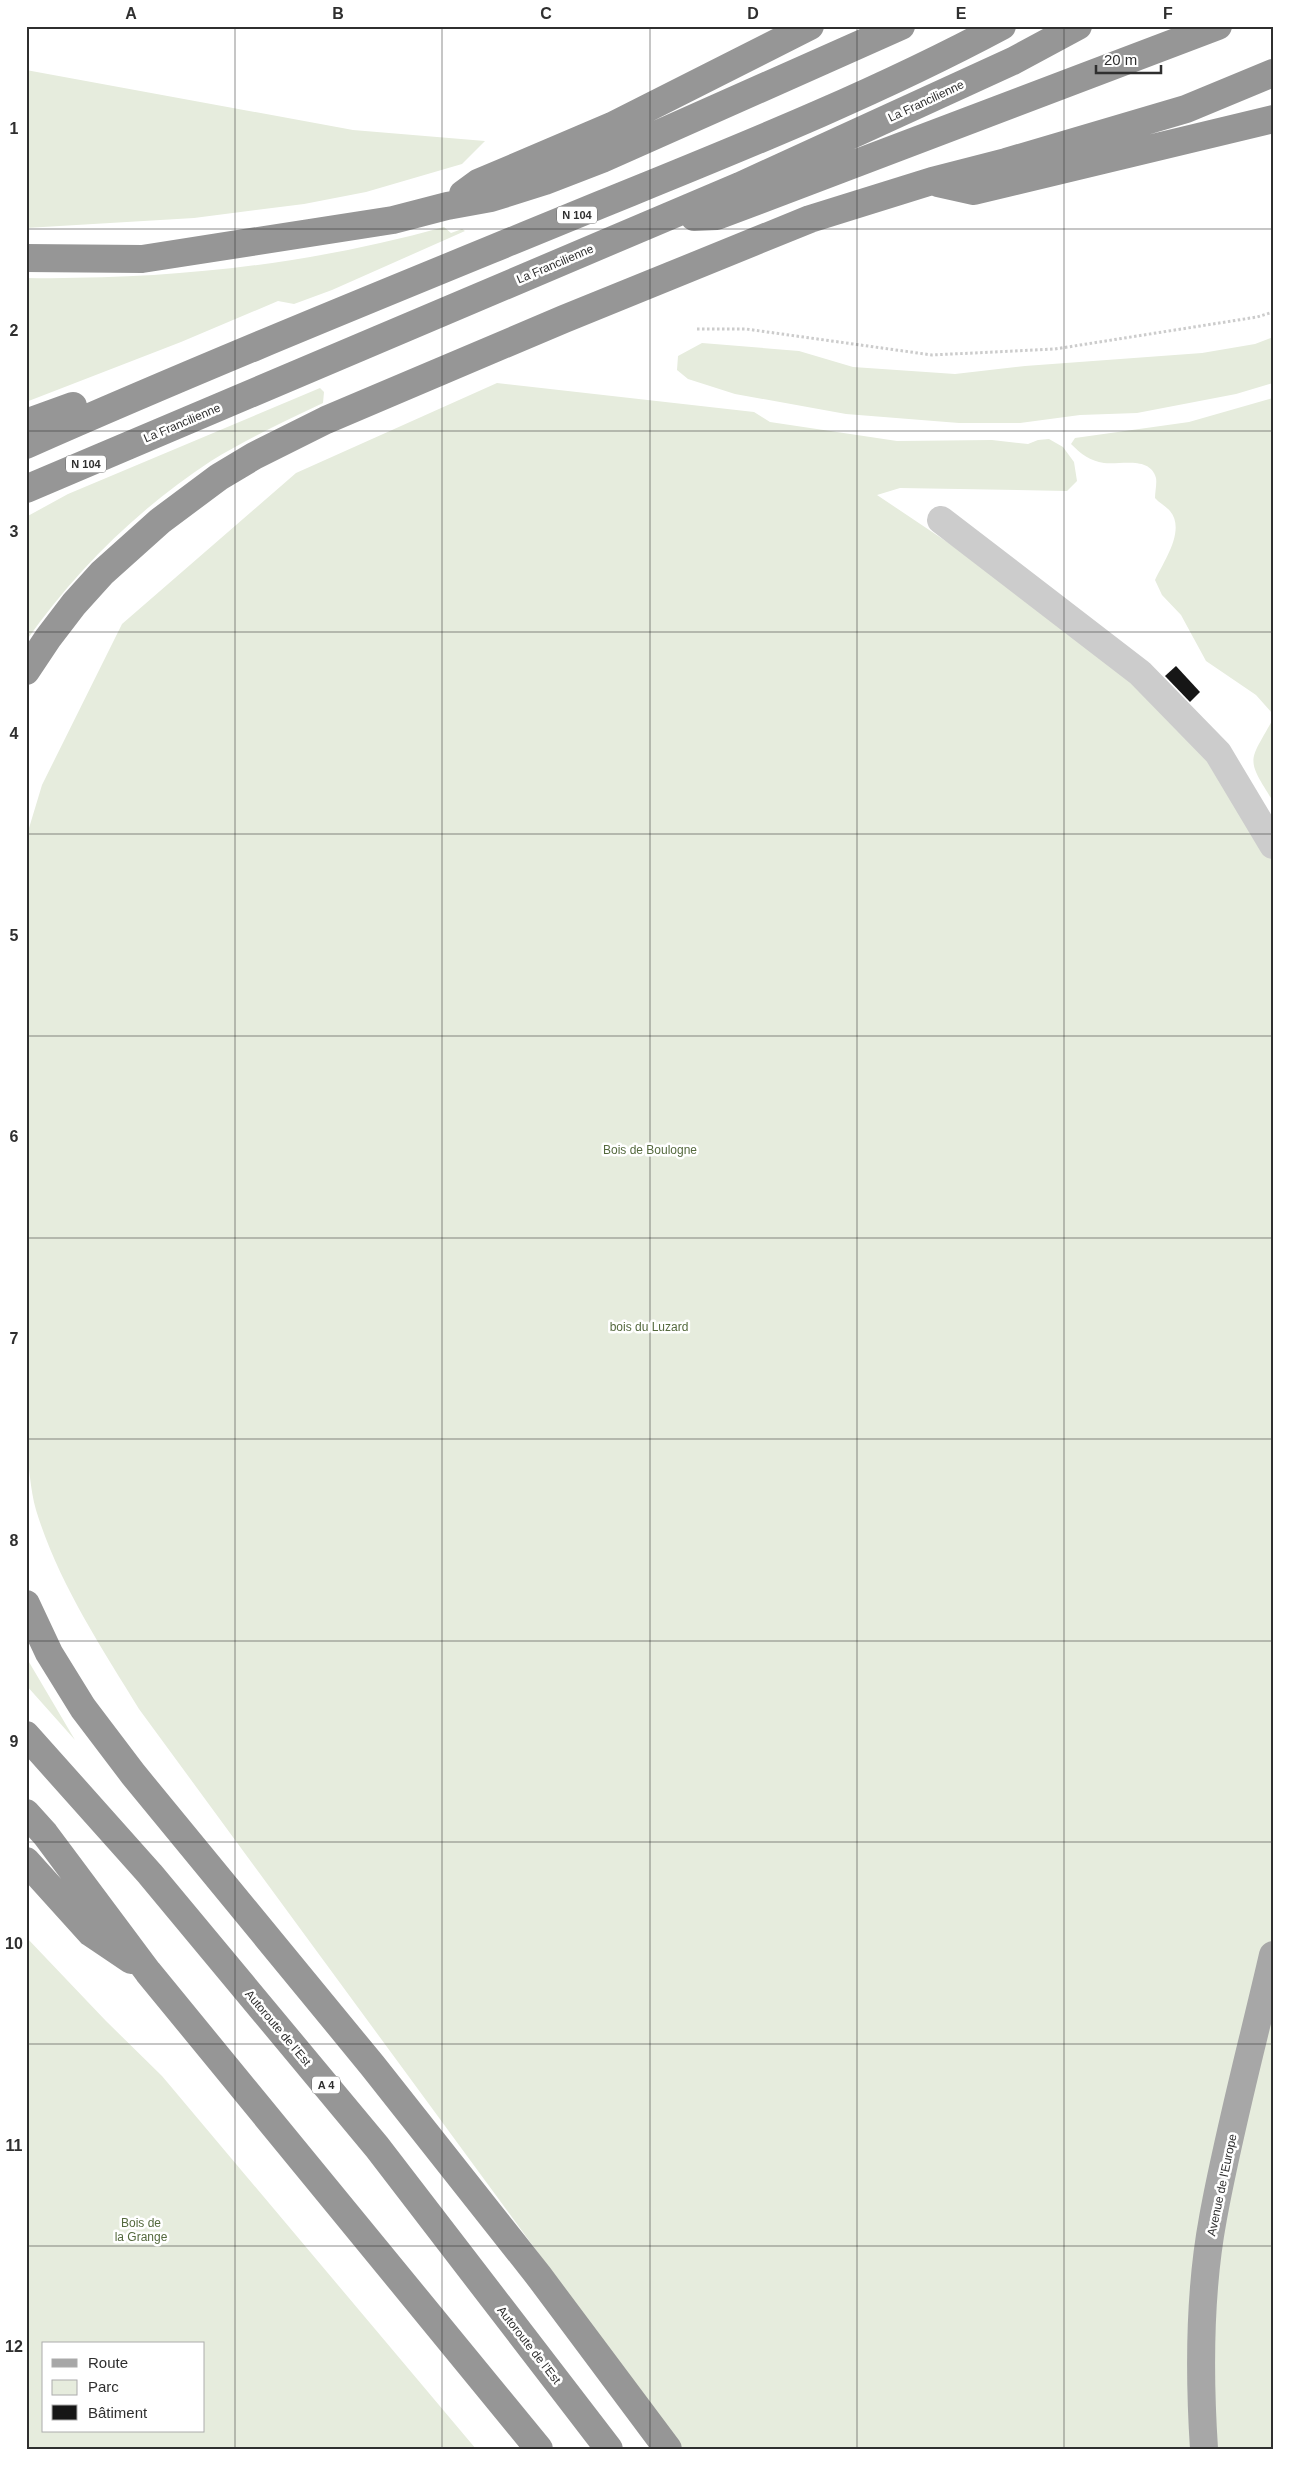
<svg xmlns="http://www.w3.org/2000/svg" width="1299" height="2475" font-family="Arial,sans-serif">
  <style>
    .green { fill: #e6ecdd; fill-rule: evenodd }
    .building { fill: #161616 }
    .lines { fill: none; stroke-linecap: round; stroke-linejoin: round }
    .path { stroke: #ccc; stroke-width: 3; stroke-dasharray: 2.5 2.5; stroke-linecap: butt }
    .minor { stroke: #ccc; stroke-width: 28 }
    .major { stroke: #a7a7a7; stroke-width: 28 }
    .highway { stroke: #969696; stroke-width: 28 }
    .grid { fill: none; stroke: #2f2f2f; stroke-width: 1; stroke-opacity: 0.55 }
    .labels { text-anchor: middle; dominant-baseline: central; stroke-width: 5; stroke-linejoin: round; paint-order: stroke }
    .shield { fill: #fff; stroke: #6d6d6d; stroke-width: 1 }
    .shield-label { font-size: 11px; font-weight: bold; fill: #2f2f2f }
    .street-label { font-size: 12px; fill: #2f2f2f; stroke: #fff }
    .park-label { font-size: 12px; fill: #54693d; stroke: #fff }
    .neatline { fill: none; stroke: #2f2f2f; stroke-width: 2 }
    .grid-label { font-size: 16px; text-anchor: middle; font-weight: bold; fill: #2f2f2f }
  </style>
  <rect width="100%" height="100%" fill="#fff"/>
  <path class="green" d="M26,70L353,130L485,141L462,164L366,192L304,204L194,218L26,228Z
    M444,227L451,233L462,229L465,231L332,290L294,304L278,301L181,342L26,402V278C167,280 308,265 444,227Z
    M1273,337V383L1236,394L1137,413L1080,415L1020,423H959L846,414L735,394L688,379L677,370L678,356L702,343L799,351L853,367L955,374L1025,366L1202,353L1255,344Z
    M497,383L754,412L770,422L897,441L992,440L1028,444L1038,440L1049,439L1063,447L1074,462L1077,481L1067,491L900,488L877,495L1062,619L1200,736L1273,859V2449H682L139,1709C100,1645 58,1582 36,1510C30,1489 29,1464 26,1442V838L42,785L122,624L296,473Z
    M320,388L324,392L323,403C285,421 247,439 211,461C139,508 75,571 26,641V517L68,494Z
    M1273,398V714L1256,695L1206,661L1181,615L1162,595L1155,580C1164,561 1186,530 1170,511C1166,506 1159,503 1155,498C1155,492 1157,484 1156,478C1150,456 1121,465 1104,463C1090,461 1081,454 1071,444L1075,438L1189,422Z
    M1273,719V801C1245,757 1249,763 1273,719Z
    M26,1657L75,1740L26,1685Z
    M26,1937L106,2021L162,2076L476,2449H26ZM44,2344H204V2431H44Z"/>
  <path class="building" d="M1176,666L1200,692L1190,702L1165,676Z"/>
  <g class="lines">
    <path class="path" d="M697,329H746L932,355L1055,349L1257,317L1273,312"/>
    <path class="minor" d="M941,520L1140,673L1218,753L1273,845"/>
    <path class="major" d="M1204,2449C1199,2372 1199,2293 1213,2218C1229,2130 1253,2042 1273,1955"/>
    <path class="highway" d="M938,183L974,191L1273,119
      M463,194L478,183L612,126L810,26
      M694,217L717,216L1218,26
      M26,258L142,259L393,220L447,206L491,198L545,181L602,159L901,26
      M26,423L73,406
      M26,445C216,361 410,283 602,204C737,149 873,95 1002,26
      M26,489L740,186L1013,61L1078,26
      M26,671L48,638L74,604L102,573L160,521L219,477L254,456L326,420L564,319L810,219L932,181L1006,162L1186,109L1273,73
      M26,1604L49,1653L83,1708L133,1774L372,2065L538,2275L668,2449
      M26,1735L150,1874L377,2147L609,2449
      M26,1813L45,1834L148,1972L539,2449
      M26,1861L91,1933L131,1960"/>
  </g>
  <path class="grid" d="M235,26V2449M442,26V2449M650,26V2449M857,26V2449M1064,26V2449M26,229H1273M26,431H1273M26,632H1273M26,834H1273M26,1036H1273M26,1238H1273M26,1439H1273M26,1641H1273M26,1842H1273M26,2044H1273M26,2246H1273"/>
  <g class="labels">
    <g class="shield">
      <rect x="557" y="206.5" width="40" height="17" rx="4"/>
      <rect x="66" y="455.5" width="40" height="17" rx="4"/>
      <rect x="312" y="2076.5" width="28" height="17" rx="4"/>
    </g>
    <g class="shield-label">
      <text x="577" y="215">N 104</text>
      <text x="86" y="464">N 104</text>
      <text x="326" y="2085">A 4</text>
    </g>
    <g class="street-label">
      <text transform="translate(926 101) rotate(-25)">La Francilienne</text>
      <text transform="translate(555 264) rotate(-23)">La Francilienne</text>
      <text transform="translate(182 423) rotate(-23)">La Francilienne</text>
      <text transform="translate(278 2028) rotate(50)">Autoroute de l’Est</text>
      <text transform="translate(1222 2185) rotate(-78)">Avenue de l'Europe</text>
      <text transform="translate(529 2345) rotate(52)">Autoroute de l’Est</text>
    </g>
    <g class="park-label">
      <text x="650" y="1150">Bois de Boulogne</text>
      <text x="649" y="1327">bois du Luzard</text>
      <text x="141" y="2223">Bois de<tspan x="141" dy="14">la Grange</tspan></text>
    </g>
  </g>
  <rect width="1299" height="2475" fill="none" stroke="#ffffff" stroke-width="55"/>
  <rect x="42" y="2342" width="162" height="90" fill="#ffffff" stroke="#acacac"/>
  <rect x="52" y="2359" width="25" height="8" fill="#a7a7a7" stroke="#acacac"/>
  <text x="88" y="2368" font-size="15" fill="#2f2f2f">Route</text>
  <rect x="52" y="2380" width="25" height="15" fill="#e6ecdd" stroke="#acacac"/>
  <text x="88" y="2392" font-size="15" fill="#2f2f2f">Parc</text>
  <rect x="52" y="2405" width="25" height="15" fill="#161616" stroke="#acacac"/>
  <text x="88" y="2418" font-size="15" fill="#2f2f2f">Bâtiment</text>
  <path d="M1096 65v8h65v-8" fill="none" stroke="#2f2f2f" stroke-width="2.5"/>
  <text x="1104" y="65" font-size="15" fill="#2f2f2f" stroke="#ffffff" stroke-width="4" paint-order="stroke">20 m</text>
  <rect x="28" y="28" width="1244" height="2420" class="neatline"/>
  <g class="grid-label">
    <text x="131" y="19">A</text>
    <text x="338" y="19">B</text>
    <text x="546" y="19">C</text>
    <text x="753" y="19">D</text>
    <text x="961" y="19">E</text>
    <text x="1168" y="19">F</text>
    <text x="14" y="134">1</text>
    <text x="14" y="336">2</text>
    <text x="14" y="537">3</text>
    <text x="14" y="739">4</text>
    <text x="14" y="941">5</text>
    <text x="14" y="1142">6</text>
    <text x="14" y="1344">7</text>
    <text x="14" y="1546">8</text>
    <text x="14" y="1747">9</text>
    <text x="14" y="1949">10</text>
    <text x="14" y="2151">11</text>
    <text x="14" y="2352">12</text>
  </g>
</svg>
